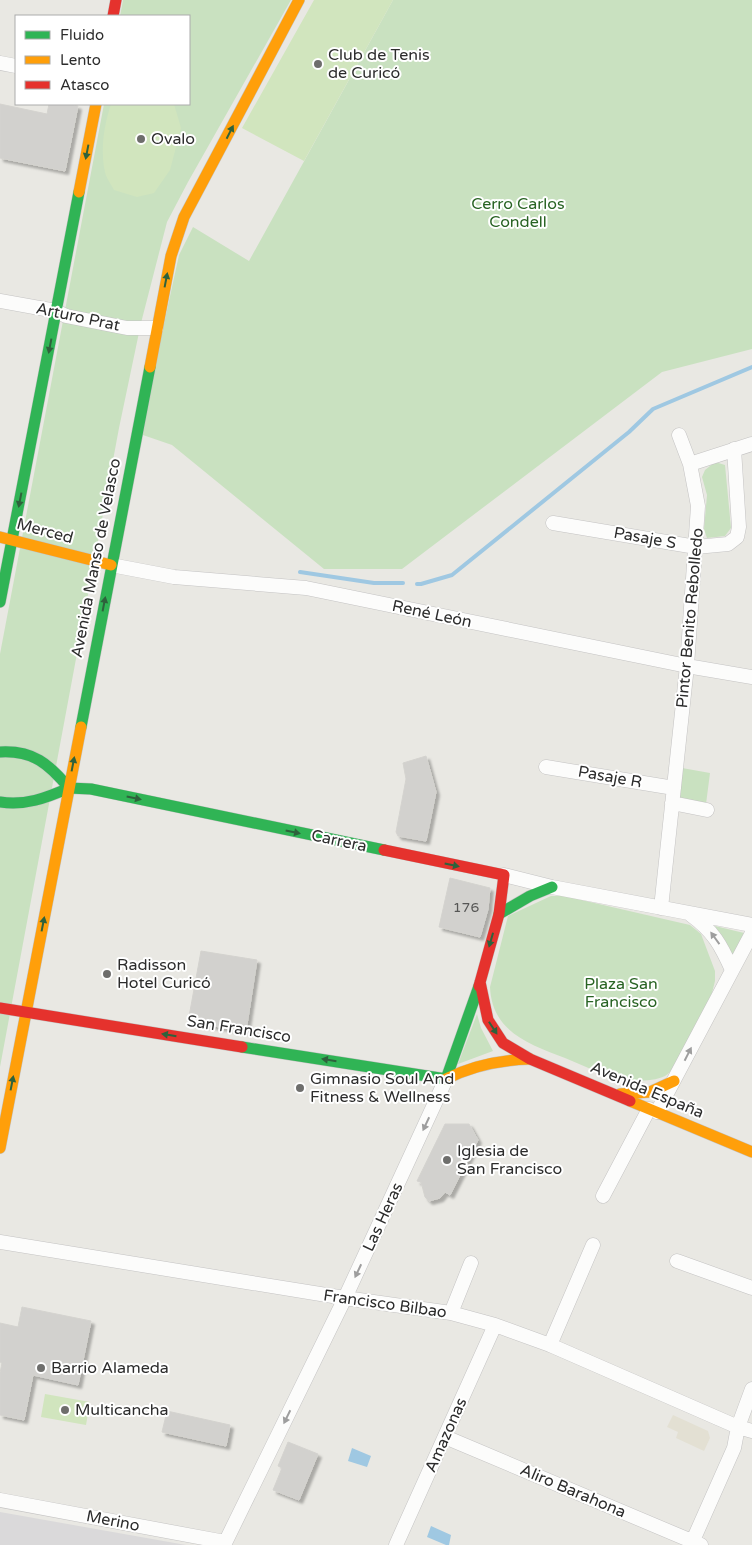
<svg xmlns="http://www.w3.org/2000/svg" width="752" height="1545" font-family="'Varela Round',sans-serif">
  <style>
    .industrial { fill: #dad9da }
    .education { fill: #e3e0d3 }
    .green { fill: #c9e1c0 }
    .pitch { fill: #d1e5be }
    .water { fill: #9fc8e2 }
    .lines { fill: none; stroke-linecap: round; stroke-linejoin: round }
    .stream { stroke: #9fc8e2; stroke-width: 4 }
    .building { fill: #d2d1ce; stroke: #d4d3cf; filter: url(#shadow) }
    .street-casing { stroke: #c4c3c3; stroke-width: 15 }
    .fast-casing { stroke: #c4c3c3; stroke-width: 12 }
    .slow-casing { stroke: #c4c3c3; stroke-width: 12 }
    .jam-casing { stroke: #c4c3c3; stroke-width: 12 }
    .street { stroke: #fcfcfb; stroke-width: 14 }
    .fast { stroke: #30b455; stroke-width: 11 }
    .slow { stroke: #ff9f0a; stroke-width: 11 }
    .jam { stroke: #e5322d; stroke-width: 11 }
    .oneway { fill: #2e623c }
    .oneway2 { fill: #9e9e9e }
    .poi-dot { fill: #6e6e6c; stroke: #fff; stroke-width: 2 }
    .labels { text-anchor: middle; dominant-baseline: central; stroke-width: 4; stroke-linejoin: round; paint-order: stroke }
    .number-label { font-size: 14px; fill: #565655 }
    .poi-label { font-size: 16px; fill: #2c2c2c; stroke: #fff; text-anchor: start }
    .park-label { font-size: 16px; fill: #286323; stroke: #fff }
    .street-label { font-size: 16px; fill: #2c2c2c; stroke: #fff }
  </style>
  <defs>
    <filter id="shadow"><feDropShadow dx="3.5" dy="3.5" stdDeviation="1" flood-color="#0004"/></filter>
  </defs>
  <rect width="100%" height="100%" fill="#e9e8e3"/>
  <path class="industrial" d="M0,1512L186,1545H0Z"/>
  <path class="education" d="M673,1415L708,1431L710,1438L704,1451L676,1438L678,1432L667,1427Z"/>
  <path class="green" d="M123,0H291L188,182L167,222L141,323L119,428L0,1067V654L104,104H189V16H120Z
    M393,0H752V349L662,372L402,569H324L172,445L140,434L179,255L193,227L249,261Z
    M715,462L725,465L731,528L725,536L707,538L704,529L707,495L702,477L705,470Z
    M682,768L710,773L706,804L678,799Z
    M551,896H564L690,925L701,934L715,971V981L712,993C703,1012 682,1067 665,1076C653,1082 632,1081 619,1080C601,1073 583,1066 565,1058C529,1044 492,1032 490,987L508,916Z
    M715,926L744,933L732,960Z
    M477,1014L481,1028L493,1051L458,1064Z"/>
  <path class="pitch" d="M314,0H393L304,161L242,128Z
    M111,104H174L181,128L170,170L154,193L137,197L114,190C111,184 106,178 105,172C100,150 104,125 111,104Z
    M45,1394L90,1402L86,1425L41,1417Z"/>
  <path class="water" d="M352,1448L371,1456L367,1467L348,1461Z
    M431,1526L451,1535L449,1545H446L427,1537Z"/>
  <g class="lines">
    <path class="stream" d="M300,572L374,583H403
      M417,584H421L452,575L629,432L653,409L752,367"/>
  </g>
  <path class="building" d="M0,104L47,114L49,104H68L78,106L65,171L0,158Z
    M426,756L436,792L426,841L398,836L396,832L406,779L403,763Z
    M450,878L490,888L488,909L480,937L439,927Z
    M201,951L257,960L246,1031L188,1022Z
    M445,1124H469L478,1140L450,1195L445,1192L440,1198L429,1201L425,1197L421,1182L417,1181Z
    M22,1307L91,1321L78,1385L33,1375L24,1420L0,1415V1373L2,1363L0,1362V1323L18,1327Z
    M167,1411L230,1425L226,1446L162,1432Z
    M288,1442L318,1454L299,1500L273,1490L282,1468L278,1466Z"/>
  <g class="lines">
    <defs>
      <path id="street" d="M0,63L16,66
        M0,301L56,311L66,316L127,328H156
        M690,464L752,444
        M553,523L696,547L728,544L737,537L739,527L734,449
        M111,565L174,577L306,588L687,666L752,677
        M546,767L674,788
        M672,803L707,810
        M504,875L552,887L752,925
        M661,908L687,666L698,506L690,464L679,435
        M691,915C713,931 721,945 732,970
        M657,1112L752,933
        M603,1196L649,1109
        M0,1242L345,1298L451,1313L495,1325L550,1345L738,1427L752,1431
        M677,1261L752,1288
        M451,1313L471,1263
        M550,1345L593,1245
        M445,1437L701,1545
        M0,1500L225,1542
        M224,1545L345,1298L446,1079
        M396,1545L495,1325
        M691,1545L734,1448L738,1427L752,1389"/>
      <path id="fast" d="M0,602L79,192
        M81,727L150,367
        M0,752C33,750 49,764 69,788L91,789L384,850
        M0,802C25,806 46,798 69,788
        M499,914L530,896L552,887
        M242,1047L446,1079
        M446,1079L479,986"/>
      <path id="slow" d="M79,192L96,104
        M150,367L171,256L184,217L299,0
        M0,537L111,565
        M446,1079C473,1065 500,1060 530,1059
        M620,1094L650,1092L674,1081
        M630,1101L752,1152
        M0,1148L81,727"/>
      <path id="jam" d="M113,16L116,0
        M384,850L504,875L499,914L479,986
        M480,982L488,1020L503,1043L530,1059L630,1101
        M0,1008L242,1047"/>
    </defs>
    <use href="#street" class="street-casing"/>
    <use href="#fast" class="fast-casing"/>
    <use href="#slow" class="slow-casing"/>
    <use href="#jam" class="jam-casing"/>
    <use href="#street" class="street"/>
    <use href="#fast" class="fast"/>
    <use href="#slow" class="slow"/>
    <use href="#jam" class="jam"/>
  </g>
  <defs><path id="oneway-solid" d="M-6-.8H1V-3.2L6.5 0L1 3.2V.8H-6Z" transform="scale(1.25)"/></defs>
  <g class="oneway">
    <use href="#oneway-solid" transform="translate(230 132) rotate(-63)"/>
    <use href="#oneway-solid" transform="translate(87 152) rotate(101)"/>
    <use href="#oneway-solid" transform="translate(166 280) rotate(-79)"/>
    <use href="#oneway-solid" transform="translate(50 346) rotate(101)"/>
    <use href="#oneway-solid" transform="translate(20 500) rotate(101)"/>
    <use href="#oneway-solid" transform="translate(104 604) rotate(-79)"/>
    <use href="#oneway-solid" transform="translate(73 764) rotate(-79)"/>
    <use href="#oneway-solid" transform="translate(134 798) rotate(12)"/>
    <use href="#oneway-solid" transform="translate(293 832) rotate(12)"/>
    <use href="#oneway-solid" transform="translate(452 865) rotate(12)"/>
    <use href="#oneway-solid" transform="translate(43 924) rotate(-79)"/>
    <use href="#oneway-solid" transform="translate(491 940) rotate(106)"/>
    <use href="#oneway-solid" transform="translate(493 1028) rotate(57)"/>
    <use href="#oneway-solid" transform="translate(169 1035) rotate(-171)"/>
    <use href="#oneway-solid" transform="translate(329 1060) rotate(-171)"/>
    <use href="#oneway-solid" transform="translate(12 1083) rotate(-79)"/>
  </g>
  <g class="oneway2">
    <use href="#oneway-solid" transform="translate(715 938) rotate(-126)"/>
    <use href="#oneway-solid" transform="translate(688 1054) rotate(-63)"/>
    <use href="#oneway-solid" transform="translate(426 1124) rotate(115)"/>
    <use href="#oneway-solid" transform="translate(358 1271) rotate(115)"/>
    <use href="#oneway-solid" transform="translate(287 1417) rotate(116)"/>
  </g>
  <g class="poi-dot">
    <circle cx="318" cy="64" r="5"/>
    <circle cx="141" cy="139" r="5"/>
    <circle cx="107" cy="974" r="5"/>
    <circle cx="300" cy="1088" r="5"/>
    <circle cx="447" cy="1160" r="5"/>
    <circle cx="41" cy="1368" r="5"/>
    <circle cx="65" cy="1410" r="5"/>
  </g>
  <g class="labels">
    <g class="number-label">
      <text x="466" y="907">176</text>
    </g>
    <g class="poi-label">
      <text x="328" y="55">Club de Tenis<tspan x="328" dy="18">de Curicó</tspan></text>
      <text x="151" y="139">Ovalo</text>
      <text x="117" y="965">Radisson<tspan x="117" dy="18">Hotel Curicó</tspan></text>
      <text x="310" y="1079">Gimnasio Soul And<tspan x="310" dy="18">Fitness &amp; Wellness</tspan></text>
      <text x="457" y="1151">Iglesia de<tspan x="457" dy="18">San Francisco</tspan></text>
      <text x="51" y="1368">Barrio Alameda</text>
      <text x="75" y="1410">Multicancha</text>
    </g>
    <g class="park-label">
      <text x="518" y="204">Cerro Carlos<tspan x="518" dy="18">Condell</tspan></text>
      <text x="621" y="984">Plaza San<tspan x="621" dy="18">Francisco</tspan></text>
    </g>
    <g class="street-label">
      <text transform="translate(78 317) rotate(12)">Arturo Prat</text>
      <text transform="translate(45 531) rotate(15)">Merced</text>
      <text transform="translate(645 538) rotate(10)">Pasaje S</text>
      <text transform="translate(96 558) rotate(-79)">Avenida Manso de Velasco</text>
      <text transform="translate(432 614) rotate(12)">René León</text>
      <text transform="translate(690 618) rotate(-85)">Pintor Benito Rebolledo</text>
      <text transform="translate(610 777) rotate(10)">Pasaje R</text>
      <text transform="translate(339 841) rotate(12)">Carrera</text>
      <text transform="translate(239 1029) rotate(9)">San Francisco</text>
      <text transform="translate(647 1090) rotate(23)">Avenida España</text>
      <text transform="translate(383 1217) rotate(-65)">Las Heras</text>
      <text transform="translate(385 1304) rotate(8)">Francisco Bilbao</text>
      <text transform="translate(446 1435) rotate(-66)">Amazonas</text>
      <text transform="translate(573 1491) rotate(23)">Aliro Barahona</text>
      <text transform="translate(113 1521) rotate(11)">Merino</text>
    </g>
  </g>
  <rect x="15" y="15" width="175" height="90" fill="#ffffff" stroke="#ababab"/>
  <rect x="25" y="31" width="25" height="8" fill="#30b455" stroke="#ababab"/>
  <text x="60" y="40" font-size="15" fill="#2c2c2c">Fluido</text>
  <rect x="25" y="56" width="25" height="8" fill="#ff9f0a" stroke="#ababab"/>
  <text x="60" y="65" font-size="15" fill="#2c2c2c">Lento</text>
  <rect x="25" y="81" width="25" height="8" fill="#e5322d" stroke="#ababab"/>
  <text x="60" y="90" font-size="15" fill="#2c2c2c">Atasco</text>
</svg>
